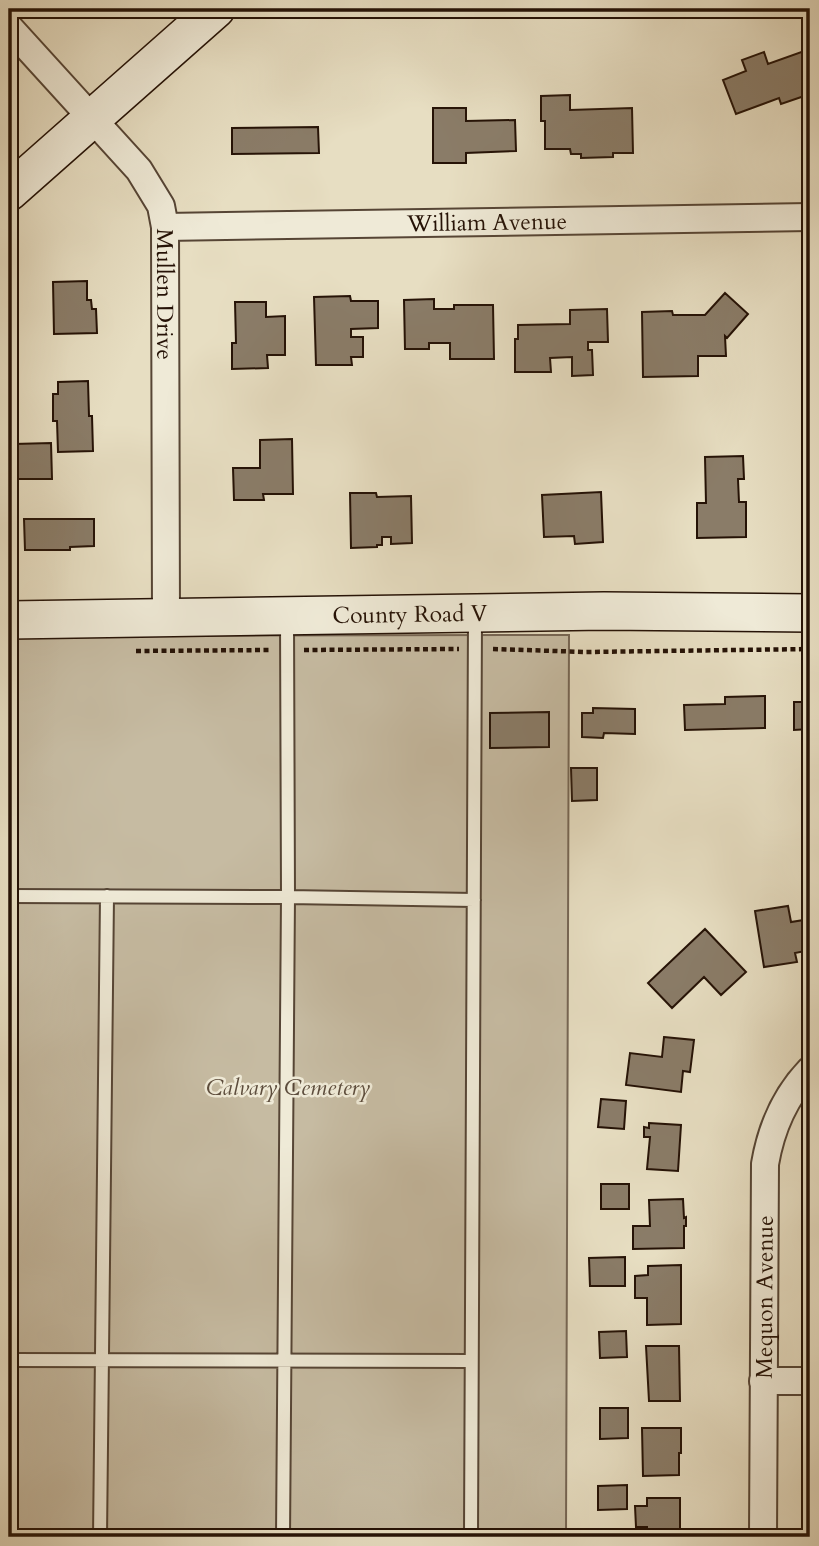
<svg xmlns="http://www.w3.org/2000/svg" width="819" height="1546" font-family="Cardo,serif">
  <style>
    .green { fill: #c6bba2; stroke: #766654; stroke-width: 2 }
    .building { fill: #8a7c68; stroke: #251206; stroke-width: 2 }
    .lines { fill: none; stroke-linecap: round; stroke-linejoin: round }
    .lane-casing { stroke: #564535; stroke-width: 16 }
    .street-casing { stroke: #564535; stroke-width: 30 }
    .secondary-casing { stroke: #251206; stroke-width: 40 }
    .path { stroke: #251206; stroke-width: 4.5; stroke-dasharray: 5 3.5; stroke-linecap: butt }
    .lane { stroke: #efead7; stroke-width: 12 }
    .street { stroke: #efead7; stroke-width: 26 }
    .secondary { stroke: #efead7; stroke-width: 37 }
    .labels { text-anchor: middle; dominant-baseline: central; stroke-width: 5; stroke-linejoin: round; paint-order: stroke }
    .street-label { font-size: 23px; fill: #251206; stroke: #efead7 }
    .park-label { font-size: 23px; font-style: italic; fill: #5d4d3d; stroke: #efead7 }
  </style>
  <rect width="100%" height="100%" fill="#e7dec2"/>
  <filter id="stains"><feTurbulence type="fractalNoise" baseFrequency=".00286" numOctaves="4"/><feColorMatrix values="0 0 0 0 .2 0 0 0 0 .09 0 0 0 0 .02 0 0 0 .5 -.17"/></filter>
  <radialGradient id="worn" r=".72"><stop offset=".6" stop-color="#630" stop-opacity="0"/><stop offset="1" stop-color="#630" stop-opacity=".3"/></radialGradient>
  <path class="green" d="M569,635L566,1537H9V636Z"/>
  <path class="building" d="M807,50L810,60V82L807,83L810,94L781,104L779,98L736,114L723,80L746,71L742,60L764,52L768,64Z
    M570,95V110L632,108L633,153H613V157L581,158V154H571L570,149H545V121H541V96Z
    M433,108H466V121L515,120L516,151L466,153V163H433Z
    M318,127L319,153L232,154V128Z
    M87,281V300H91L92,309H96L97,333L54,334L53,282Z
    M725,293L748,314L727,338L725,336L726,356H698V376L643,377L642,312L672,311L673,315H705Z
    M350,296L351,301H378V328L351,329V337H363V357H351L352,365H316L314,297Z
    M434,299V309H454V305H493L494,359H450V343H429V349H405L404,300Z
    M235,302H266V317L285,316V355H267L268,368L232,369V343H236Z
    M607,309L608,342H588V350H592L593,375L572,376V357L550,358L551,372H515V339H518V325L570,324V310Z
    M88,381L89,416H92L93,451L58,452L57,421H53V394H58V382Z
    M292,439L293,494H263L264,500H234L233,468H260V440Z
    M51,443L52,479H15L14,444Z
    M743,456L744,479H738L739,502H746V537L697,538V503H706L705,457Z
    M601,492L603,542L575,544L574,536L544,537L542,495Z
    M350,493H376L377,497L411,496L412,543L391,544V537H382V545H377V547L351,548Z
    M24,519H94V546L70,547V550H25Z
    M765,696V728L685,730L684,705L725,704V697Z
    M794,702H810V729L794,730Z
    M593,708L635,709V734L604,733L603,738L582,737V713H593Z
    M549,712V747L490,748V713Z
    M571,768H597V800L572,801Z
    M788,906L791,922L810,919V950L795,953L797,962L764,967L755,911Z
    M705,929L746,972L721,995L704,977L672,1008L648,983Z
    M664,1037L694,1040L690,1072L683,1071L681,1092L626,1085L630,1053L662,1057Z
    M601,1099L626,1101L624,1129L598,1127Z
    M649,1123L681,1125L678,1171L647,1169L650,1137H644V1127L649,1128Z
    M601,1184H629V1209H601Z
    M683,1199L684,1218L686,1217V1226H684V1248L633,1249V1226H650L649,1200Z
    M625,1257V1286H590L589,1258Z
    M681,1265V1324L647,1325V1298H635V1276L648,1275V1266Z
    M626,1331L627,1357L600,1358L599,1332Z
    M646,1346H679L680,1401H649Z
    M600,1408H628V1438L600,1439Z
    M642,1428H681V1453H679V1475L643,1476Z
    M627,1485V1509L598,1510V1486Z
    M647,1498H680V1537H647V1527H636L635,1506H647Z"/>
  <g class="lines">
    <defs>
      <path id="lane" d="M9,896L288,897L474,900
        M9,1360L471,1361
        M100,1537L107,896
        M283,1537L288,897L287,620
        M471,1537L475,617"/>
      <g id="street">
        <path id="s1" d="M9,27L139,170L161,206L165,227L166,618"/>
        <path id="s2" d="M165,227L810,217"/>
        <path d="M763,1381H810"/>
        <path id="s3" d="M763,1537L765,1164C771,1129 785,1096 810,1070"/>
      </g>
      <g id="secondary">
        <path d="M9,192L216,9"/>
        <path id="s4" d="M9,620L604,611L810,613"/>
      </g>
    </defs>
    <use href="#lane" class="lane-casing"/>
    <use href="#street" class="street-casing"/>
    <use href="#secondary" class="secondary-casing"/>
    <path class="path" d="M493,649L586,652L810,649
      M304,650L459,649
      M136,651L270,650"/>
    <use href="#lane" class="lane"/>
    <use href="#street" class="street"/>
    <use href="#secondary" class="secondary"/>
  </g>
  <g class="labels">
    <g class="street-label">
      <text stroke="none"><textPath href="#s2" startOffset="322">William Avenue</textPath></text>
      <text stroke="none"><textPath href="#s1" startOffset="324">Mullen Drive</textPath></text>
      <text stroke="none"><textPath href="#s4" startOffset="401">County Road V</textPath></text>
      <text stroke="none"><textPath href="#s3" startOffset="240">Mequon Avenue</textPath></text>
    </g>
    <g class="park-label">
      <text x="288" y="1087">Calvary Cemetery</text>
    </g>
  </g>
  <rect width="819" height="1546" fill="none" stroke="#e7dec2" stroke-width="35"/>
  <rect x="10" y="10" width="798" height="1525" fill="none" stroke="#251206" stroke-width="3.5"/>
  <rect x="18" y="18" width="784" height="1511" fill="none" stroke="#251206" stroke-width="2"/>
  <rect width="100%" height="100%" filter="url(#stains)"/>
  <rect width="100%" height="100%" fill="url(#worn)"/>
</svg>
